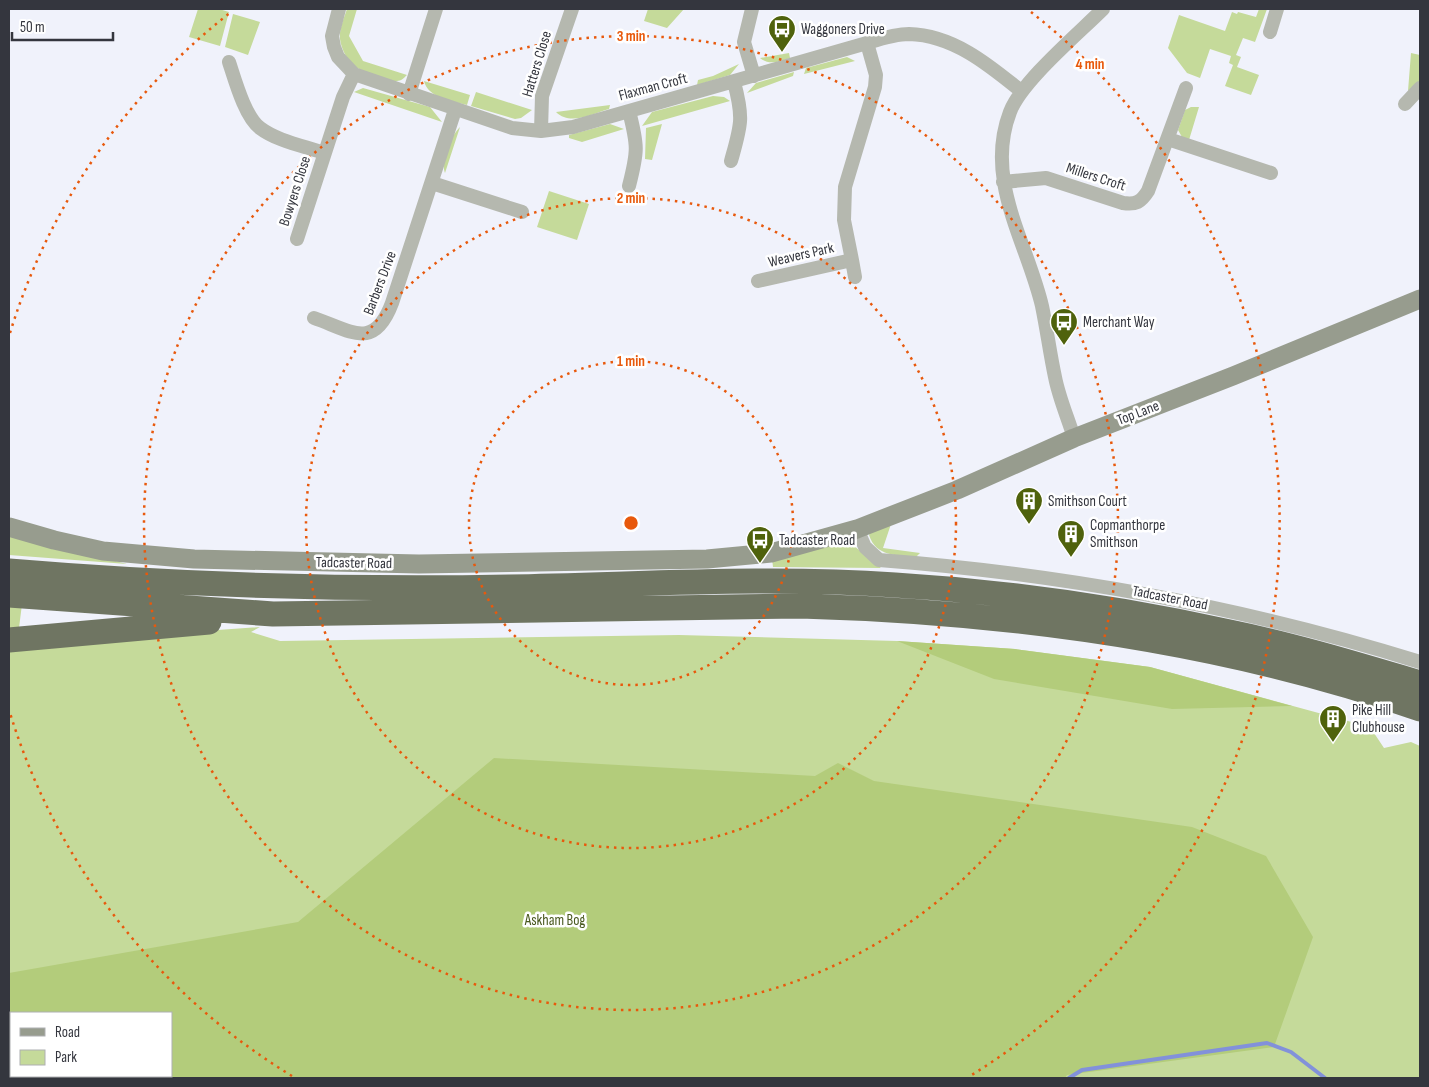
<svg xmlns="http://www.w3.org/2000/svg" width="1429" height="1087" font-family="'Sofia Sans Condensed',sans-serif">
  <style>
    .green { fill: #c5da9a; fill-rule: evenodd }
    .forest { fill: #b3cc7b; fill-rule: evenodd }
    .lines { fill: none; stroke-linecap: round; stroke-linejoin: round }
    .stream { stroke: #8291da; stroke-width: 4 }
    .street { stroke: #b5b8af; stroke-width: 14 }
    .secondary { stroke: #979c8e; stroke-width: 19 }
    .highway { stroke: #6f7562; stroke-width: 25 }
    .ring { fill: none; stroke: #e8590c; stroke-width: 2.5; stroke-dasharray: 2.5 5 }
    .labels { text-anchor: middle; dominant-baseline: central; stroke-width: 5; stroke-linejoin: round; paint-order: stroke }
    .poi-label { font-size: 15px; fill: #34363e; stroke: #fff; text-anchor: start }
    .street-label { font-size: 15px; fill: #34363e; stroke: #fff }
    .park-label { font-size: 15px; fill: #4a5920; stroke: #fff }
    .centre { fill: #e8590c; stroke: #fff; stroke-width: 2.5 }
    .ring-label { font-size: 15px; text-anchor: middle; font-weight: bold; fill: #e8590c; stroke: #fff; stroke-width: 5; stroke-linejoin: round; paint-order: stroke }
  </style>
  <rect width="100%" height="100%" fill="#f0f2fb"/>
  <path class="green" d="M198,9H219L229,12L220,46L189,37Z
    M347,9H357L349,36L363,61L407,75C404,78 401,81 397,81C389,83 361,71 354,66C347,60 341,48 340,39C339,29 344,18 347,9Z
    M648,9H684L667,28L644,21Z
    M1259,9H1267L1255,42L1243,38L1236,55L1241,57L1237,67L1259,75L1251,95L1225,86L1233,65L1229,63L1231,56L1210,49L1200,78L1187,73L1168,48L1179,15L1225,31L1232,12L1237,14L1238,12L1256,17Z
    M233,14L260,22L248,55L225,47Z
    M789,53L790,58C780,61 770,66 760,58Z
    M1411,53L1420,55V82L1408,91Z
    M847,57L855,61L804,74L806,68Z
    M739,64L730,75L697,85L698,80L713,76Z
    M794,72L793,76L747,93L756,83Z
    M424,81L470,95L467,105C452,101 428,98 424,81Z
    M363,88L430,107L442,122L354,92Z
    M476,92L532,110L521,118L515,119L471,106Z
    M713,96L724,97L730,101L642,126L652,112Z
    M610,105L609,109C592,114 570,126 556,112Z
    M1191,107H1199L1189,140L1182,137L1178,130L1185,110Z
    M610,124L624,129L582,142L569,138V135Z
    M662,124L652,160L645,159L646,128Z
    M460,127L445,173C440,160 451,136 460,127Z
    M549,191L589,204L577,240L537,227Z
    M891,524L883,548L920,553L916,557C897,555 876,557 869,535L871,531Z
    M9,534L15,535L127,564L9,555Z
    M848,541L881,568L773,567L772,558Z
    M9,602L22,604L19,628L9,629Z
    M260,627L251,632L280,641L679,635L897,641L1015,649L1150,667L1370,727L1384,748L1411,742L1420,746V1078H9V645ZM11,1013H171V1076H11Z"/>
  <path class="forest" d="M897,641L1015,649L1150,667L1292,706L1172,709L994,679Z
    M494,758L815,776L838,763L874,781L1192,827L1266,856L1313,937L1274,1047L1067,1075L1065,1078H9V973L298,922ZM11,1013H171V1076H11Z"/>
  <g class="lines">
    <path class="stream" d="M1069,1078L1082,1070L1267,1043L1291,1052L1325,1078"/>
    <path class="street" d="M339,9L332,36L334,47L338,57L354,74L512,128L541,131L573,127L867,43C880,39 895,34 909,34C953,35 989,65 1021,91
      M752,9L744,42L754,76
      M1270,32L1277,9
      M229,62C235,80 245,117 260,128C277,141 304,146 324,153
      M409,94L436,9
      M1405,104L1420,88
      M541,131L542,96L572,9
      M1168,139L1271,173
      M731,161C741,125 744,119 734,82
      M1003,182L1046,178L1123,203C1136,205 1141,202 1148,191L1186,88
      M432,183L522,212
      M629,186C638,151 638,146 629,111
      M297,239L343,97L354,74
      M852,260L855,277
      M758,281L852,260L844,220L845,187L875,87L876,75L867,43
      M314,318C351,331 374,351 392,303L455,110
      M1074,438C1068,418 1059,398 1055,377C1050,354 1047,330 1042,306C1027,242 984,180 1010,112C1021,82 1078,34 1103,9
      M857,529L865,547L879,560C1063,574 1244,607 1420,662"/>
    <path class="secondary" d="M9,527L54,540L103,551L194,559L419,564L707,559L771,553L857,529L957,490L1074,438L1233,376L1420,299"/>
    <path class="highway" d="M9,571C175,585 342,590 509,587C637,585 766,576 895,585C1009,592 1122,608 1234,633C1297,646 1359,665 1420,683
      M9,595L273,614L801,606C1010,612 1222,640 1420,709
      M9,640L209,622"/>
  </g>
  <g class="ring">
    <circle cx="631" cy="523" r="162"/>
    <circle cx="631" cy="523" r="325"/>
    <circle cx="631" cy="523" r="487"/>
    <path d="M292 1076A649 649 0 0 1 10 713M10 333A649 649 0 0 1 231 12M1031 12A649 649 0 0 1 970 1076"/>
  </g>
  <defs>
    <symbol id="bus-pin" viewBox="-11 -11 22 30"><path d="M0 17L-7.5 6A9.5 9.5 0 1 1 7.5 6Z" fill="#4f620c" stroke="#fff"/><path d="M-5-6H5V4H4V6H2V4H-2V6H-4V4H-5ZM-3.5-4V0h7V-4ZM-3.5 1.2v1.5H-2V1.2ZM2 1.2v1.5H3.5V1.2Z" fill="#fff"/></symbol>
    <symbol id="building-pin" viewBox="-11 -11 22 30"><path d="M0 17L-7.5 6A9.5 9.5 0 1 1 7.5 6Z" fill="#4f620c" stroke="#fff"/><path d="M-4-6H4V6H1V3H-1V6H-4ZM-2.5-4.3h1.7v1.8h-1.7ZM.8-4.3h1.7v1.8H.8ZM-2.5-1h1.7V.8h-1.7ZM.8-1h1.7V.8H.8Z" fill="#fff"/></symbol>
  </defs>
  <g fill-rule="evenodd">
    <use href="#bus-pin" x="766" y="13" width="32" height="43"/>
    <use href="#bus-pin" x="1048" y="306" width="32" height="43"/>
    <use href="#building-pin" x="1013" y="485" width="32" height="43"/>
    <use href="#building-pin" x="1055" y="518" width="32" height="43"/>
    <use href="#bus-pin" x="744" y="524" width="32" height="43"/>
    <use href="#building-pin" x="1317" y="703" width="32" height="43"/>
  </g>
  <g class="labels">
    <g class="poi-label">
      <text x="801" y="29">Waggoners Drive</text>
      <text x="1083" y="322">Merchant Way</text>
      <text x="1048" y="501">Smithson Court</text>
      <text x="1090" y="525">Copmanthorpe<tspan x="1090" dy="17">Smithson</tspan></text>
      <text x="779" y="540">Tadcaster Road</text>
      <text x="1352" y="710">Pike Hill<tspan x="1352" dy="17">Clubhouse</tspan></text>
    </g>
    <g class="street-label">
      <text transform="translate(537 64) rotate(-73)">Hatters Close</text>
      <text transform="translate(653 87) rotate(-15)">Flaxman Croft</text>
      <text transform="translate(1096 177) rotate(18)">Millers Croft</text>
      <text transform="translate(295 191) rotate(-72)">Bowyers Close</text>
      <text transform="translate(801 255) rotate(-13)">Weavers Park</text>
      <text transform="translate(380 283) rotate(-69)">Barbers Drive</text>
      <text transform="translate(1138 413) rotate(-21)">Top Lane</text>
      <text transform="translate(354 563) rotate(1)">Tadcaster Road</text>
      <text transform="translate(1170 598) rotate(11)">Tadcaster Road</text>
    </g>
    <g class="park-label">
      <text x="555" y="920">Askham Bog</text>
    </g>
  </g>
  <circle cx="631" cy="523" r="8" class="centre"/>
  <g class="ring-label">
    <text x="631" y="41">3 min</text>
    <text x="1090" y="69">4 min</text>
    <text x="631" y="203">2 min</text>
    <text x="631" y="366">1 min</text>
  </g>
  <rect width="1429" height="1087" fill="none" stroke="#34363e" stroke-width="20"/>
  <rect x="10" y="1012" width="162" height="65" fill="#ffffff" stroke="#aeafb2"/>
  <rect x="20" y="1028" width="25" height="8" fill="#979c8e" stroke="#aeafb2"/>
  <text x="55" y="1037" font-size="15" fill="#34363e">Road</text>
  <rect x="20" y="1050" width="25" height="15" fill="#c5da9a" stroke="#aeafb2"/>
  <text x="55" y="1062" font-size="15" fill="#34363e">Park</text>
  <path d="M12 32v8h101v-8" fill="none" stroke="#34363e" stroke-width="2.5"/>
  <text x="20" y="32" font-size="15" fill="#34363e" stroke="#ffffff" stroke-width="4" paint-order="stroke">50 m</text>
</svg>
